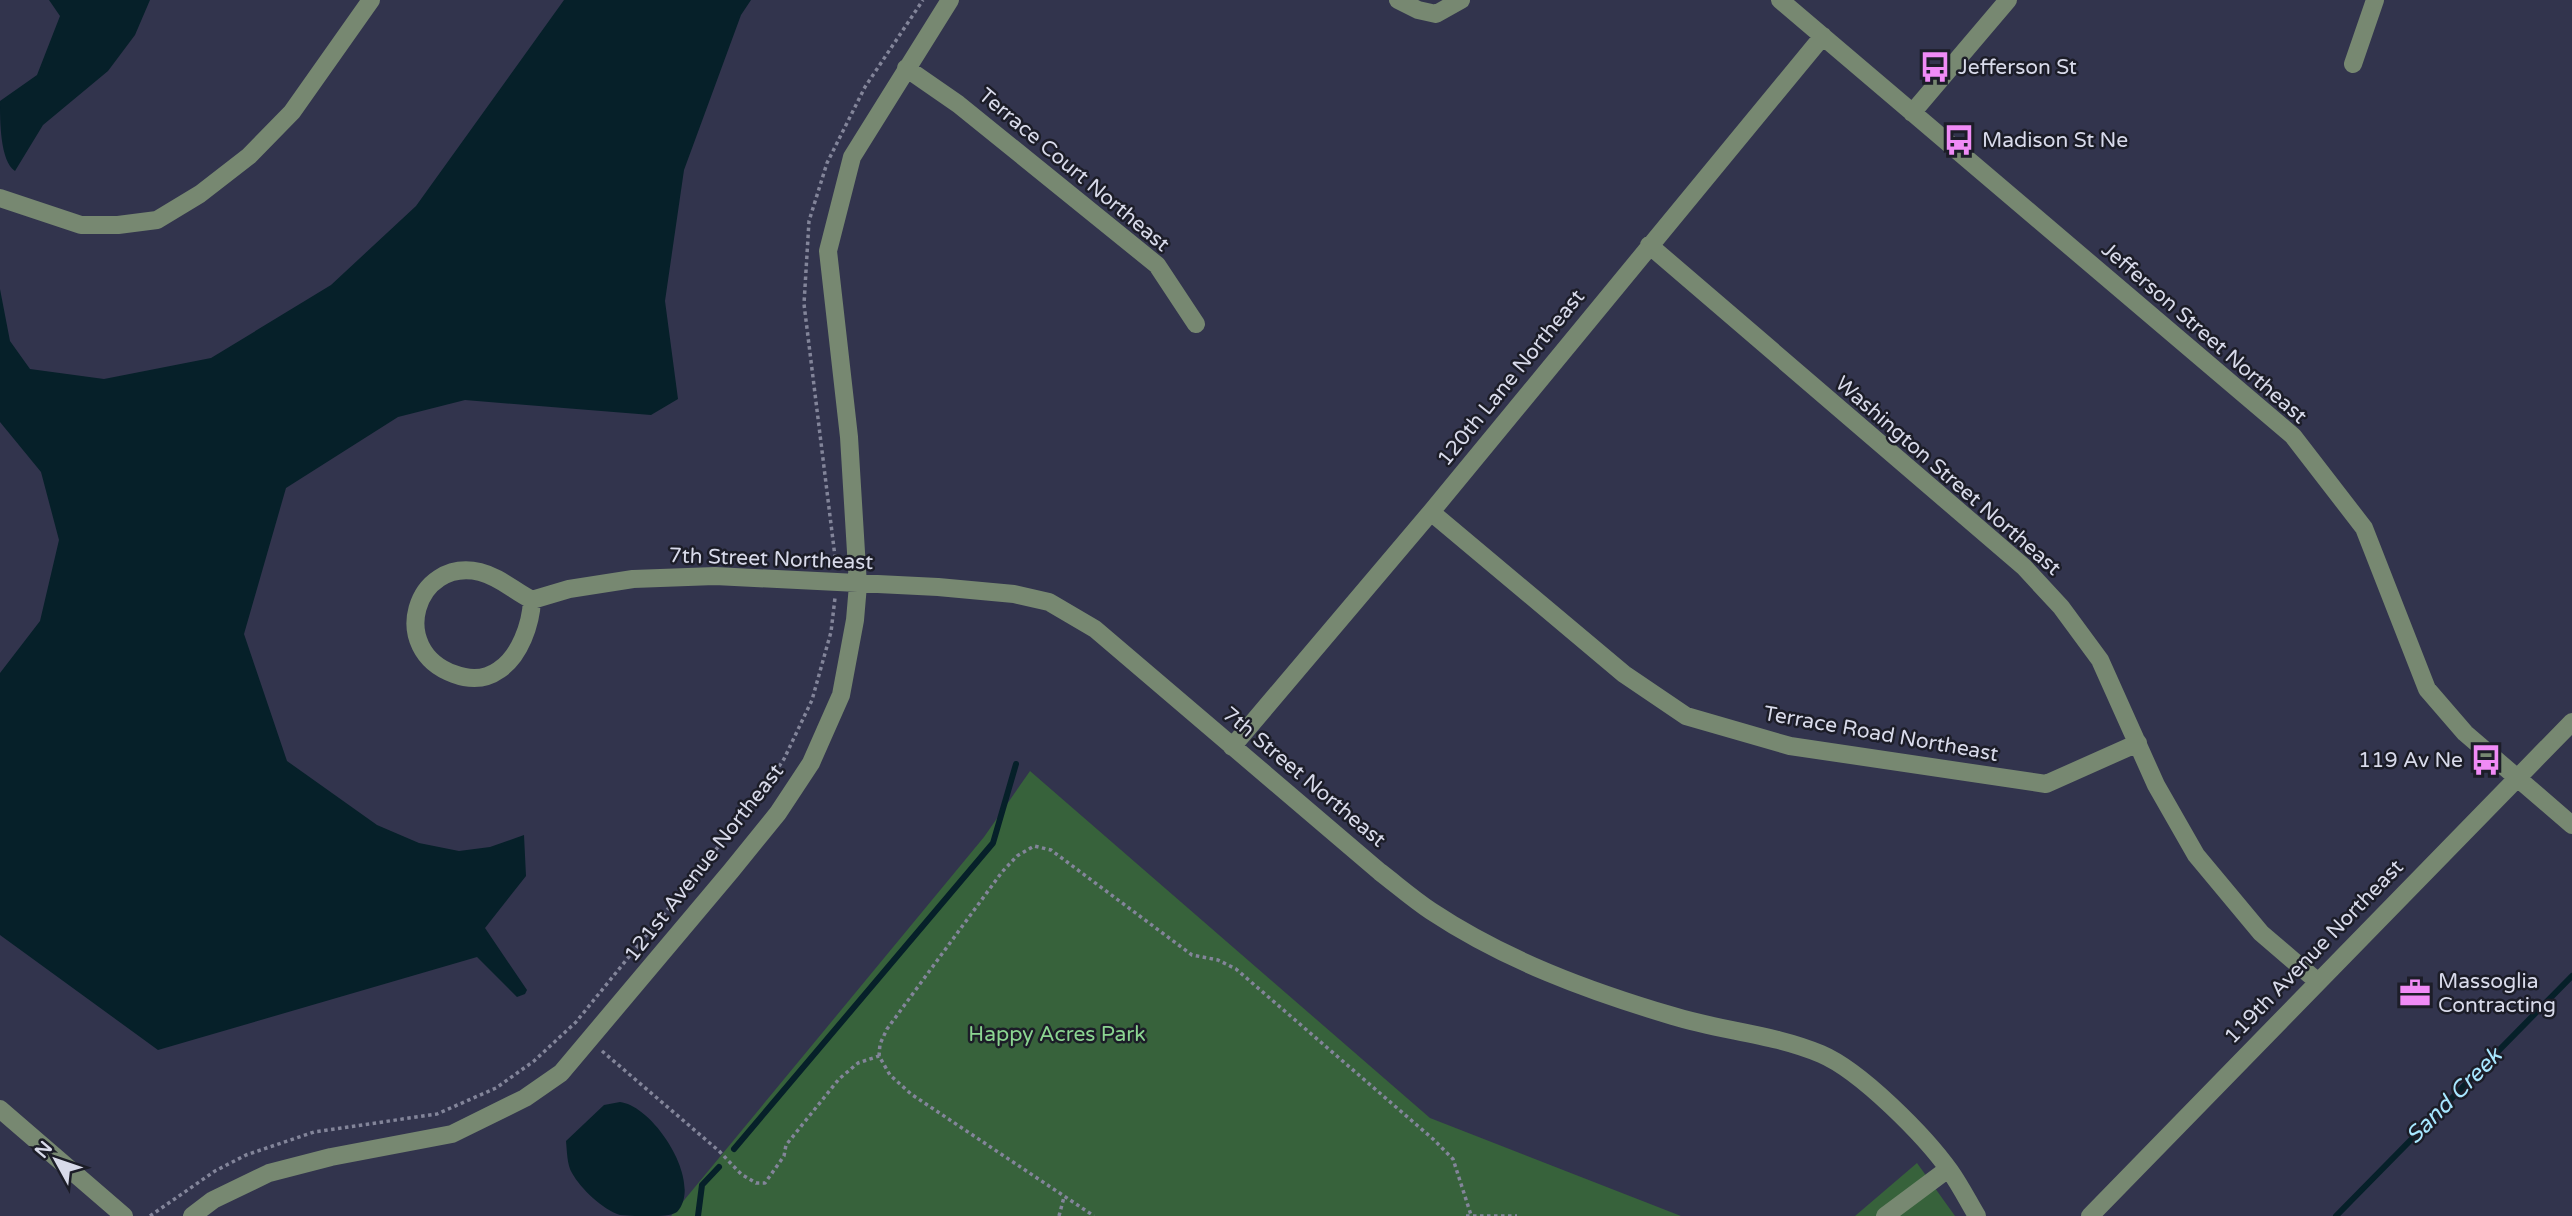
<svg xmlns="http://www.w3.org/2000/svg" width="2572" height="1216" font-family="'Varela Round',sans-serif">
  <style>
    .green { fill: #37623b }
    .water { fill: #062029 }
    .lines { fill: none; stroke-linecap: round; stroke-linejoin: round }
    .stream { stroke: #062029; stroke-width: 6 }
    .path { stroke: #83859a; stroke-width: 3.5; stroke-dasharray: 3.5 3.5; stroke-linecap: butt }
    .minor { stroke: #778871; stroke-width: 18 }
    .labels { text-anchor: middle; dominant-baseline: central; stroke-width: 5; stroke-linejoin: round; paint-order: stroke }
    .poi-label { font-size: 21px; fill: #d8daea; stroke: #1c1d28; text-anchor: start }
    .street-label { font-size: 21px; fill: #d8daea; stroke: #1c1d28 }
    .park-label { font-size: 21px; fill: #8bd591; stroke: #1c1d28 }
    .water-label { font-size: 23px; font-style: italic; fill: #a7e7ff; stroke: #1c1d28 }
  </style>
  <rect width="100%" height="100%" fill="#32344d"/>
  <path class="green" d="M1030,771L1430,1118L1681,1216H671L984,837Z
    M1917,1163L1955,1216H1855Z"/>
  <path class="water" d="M49,0H150L135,35L108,71L43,125L15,171C0,161 0,121 0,101L37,75L60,16Z
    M564,0H751L741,15L684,170L665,301L678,399L651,415L465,400L398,417L286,488L244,634L287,761L377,825L419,843L459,851L490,847L524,835L526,876L485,928L527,990L525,994L517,997L477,957L158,1050L0,935V673L40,621L59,540L41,472L0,422V289L10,341L30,369L104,379L211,358L331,285L416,206Z
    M620,1102C654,1106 704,1183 677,1212C671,1216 660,1216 652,1216C642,1216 628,1216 620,1215C602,1209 581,1189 572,1173C567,1165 567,1151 566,1141L604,1105Z"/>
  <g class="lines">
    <path class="stream" d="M734,1149L993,843L1016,764
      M698,1216L702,1185L719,1167
      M2336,1216L2572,976"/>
    <path class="path" d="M836,565L804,304L809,221L827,163L865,87L923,0
      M602,1051L719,1151L741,1174L756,1183H765L784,1156L786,1145L839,1079L858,1063L879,1056L890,1075L911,1094L1094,1216
      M879,1056L880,1044L887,1029L1002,872L1017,856L1034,846L1051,850L1192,955L1218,960L1236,969L1433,1139L1453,1159L1471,1215
      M150,1216L215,1171L246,1155L314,1132L437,1114L496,1088L534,1061L576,1022L757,799L784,759L812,700L831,632L835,598
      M1059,1216L1064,1197
      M1466,1216H1517"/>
    <path class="minor" d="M1398,0L1418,10L1436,14L1461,0
      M1780,0L2293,436L2364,528L2427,689L2465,733L2572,825
      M2353,64L2375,0
      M906,68L958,104L1157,265L1196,324
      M1912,113L2008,0
      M0,198L81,225H118L157,220L200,194L249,156L292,112L371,0
      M1649,245L2024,567L2061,607L2100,660L2156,785L2196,855L2261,933L2317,981
      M1431,512L1624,674L1686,716L1790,746L2046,784L2138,743
      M532,600C531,624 520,656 499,670C485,680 470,680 454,674C387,650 415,557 480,572C500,577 514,591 532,600L569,589L633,579L715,576L938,587L1014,594L1049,602L1095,629L1380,872C1397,885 1413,899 1431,911C1505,960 1588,991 1673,1016C1721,1031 1774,1034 1821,1054C1861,1071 1925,1136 1950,1171C1960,1185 1968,1201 1977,1216
      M1232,747L1431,512L1823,36
      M0,1109L124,1216
      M192,1216L213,1200L269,1173L331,1157L452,1134L525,1098L561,1073L731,871L778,813L811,763L841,695L855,620L858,585L849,437L828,251L852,157L950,0
      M1885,1216L1948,1169
      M2090,1216L2572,722"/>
  </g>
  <defs>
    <symbol id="bus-bare" viewBox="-9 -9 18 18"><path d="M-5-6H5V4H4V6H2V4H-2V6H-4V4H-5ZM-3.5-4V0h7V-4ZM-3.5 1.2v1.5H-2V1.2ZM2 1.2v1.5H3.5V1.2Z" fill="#f08bf6" stroke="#1c1d28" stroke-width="2.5" paint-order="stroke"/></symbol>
    <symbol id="office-bare" viewBox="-9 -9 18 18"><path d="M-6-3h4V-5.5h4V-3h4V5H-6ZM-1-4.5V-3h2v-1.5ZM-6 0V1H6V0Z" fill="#f08bf6" stroke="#1c1d28" stroke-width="2.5" paint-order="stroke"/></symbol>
  </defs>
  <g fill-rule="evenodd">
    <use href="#bus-bare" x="1913" y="45" width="44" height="44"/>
    <use href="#bus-bare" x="1937" y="118" width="44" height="44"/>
    <use href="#bus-bare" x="2464" y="738" width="44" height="44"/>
    <use href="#office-bare" x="2393" y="971" width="44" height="44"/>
  </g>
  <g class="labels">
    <g class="poi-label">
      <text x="1958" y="67">Jefferson St</text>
      <text x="1982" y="140">Madison St Ne</text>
      <text x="2463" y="760" text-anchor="end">119 Av Ne</text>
      <text x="2438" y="981">Massoglia<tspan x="2438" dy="24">Contracting</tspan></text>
    </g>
    <g class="street-label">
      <text transform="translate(1074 170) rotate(40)">Terrace Court Northeast</text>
      <text transform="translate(2204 333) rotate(41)">Jefferson Street Northeast</text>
      <text transform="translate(1511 378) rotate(-51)">120th Lane Northeast</text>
      <text transform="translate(1948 476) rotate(41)">Washington Street Northeast</text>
      <text transform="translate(771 559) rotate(2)">7th Street Northeast</text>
      <text transform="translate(1881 734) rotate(10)">Terrace Road Northeast</text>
      <text transform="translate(1304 777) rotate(40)">7th Street Northeast</text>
      <text transform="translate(704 863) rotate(-52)">121st Avenue Northeast</text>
      <text transform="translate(2314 952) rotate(-46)">119th Avenue Northeast</text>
    </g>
    <g class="park-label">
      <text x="1057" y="1034">Happy Acres Park</text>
    </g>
    <g class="water-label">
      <text transform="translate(2454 1096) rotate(-45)">Sand Creek</text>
    </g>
  </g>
  <g transform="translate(56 1160) rotate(310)" stroke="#1c1d28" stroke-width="5" paint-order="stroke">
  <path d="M0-5L12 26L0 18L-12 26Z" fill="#d8daea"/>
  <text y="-10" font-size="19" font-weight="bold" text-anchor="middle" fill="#d8daea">N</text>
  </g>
</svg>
